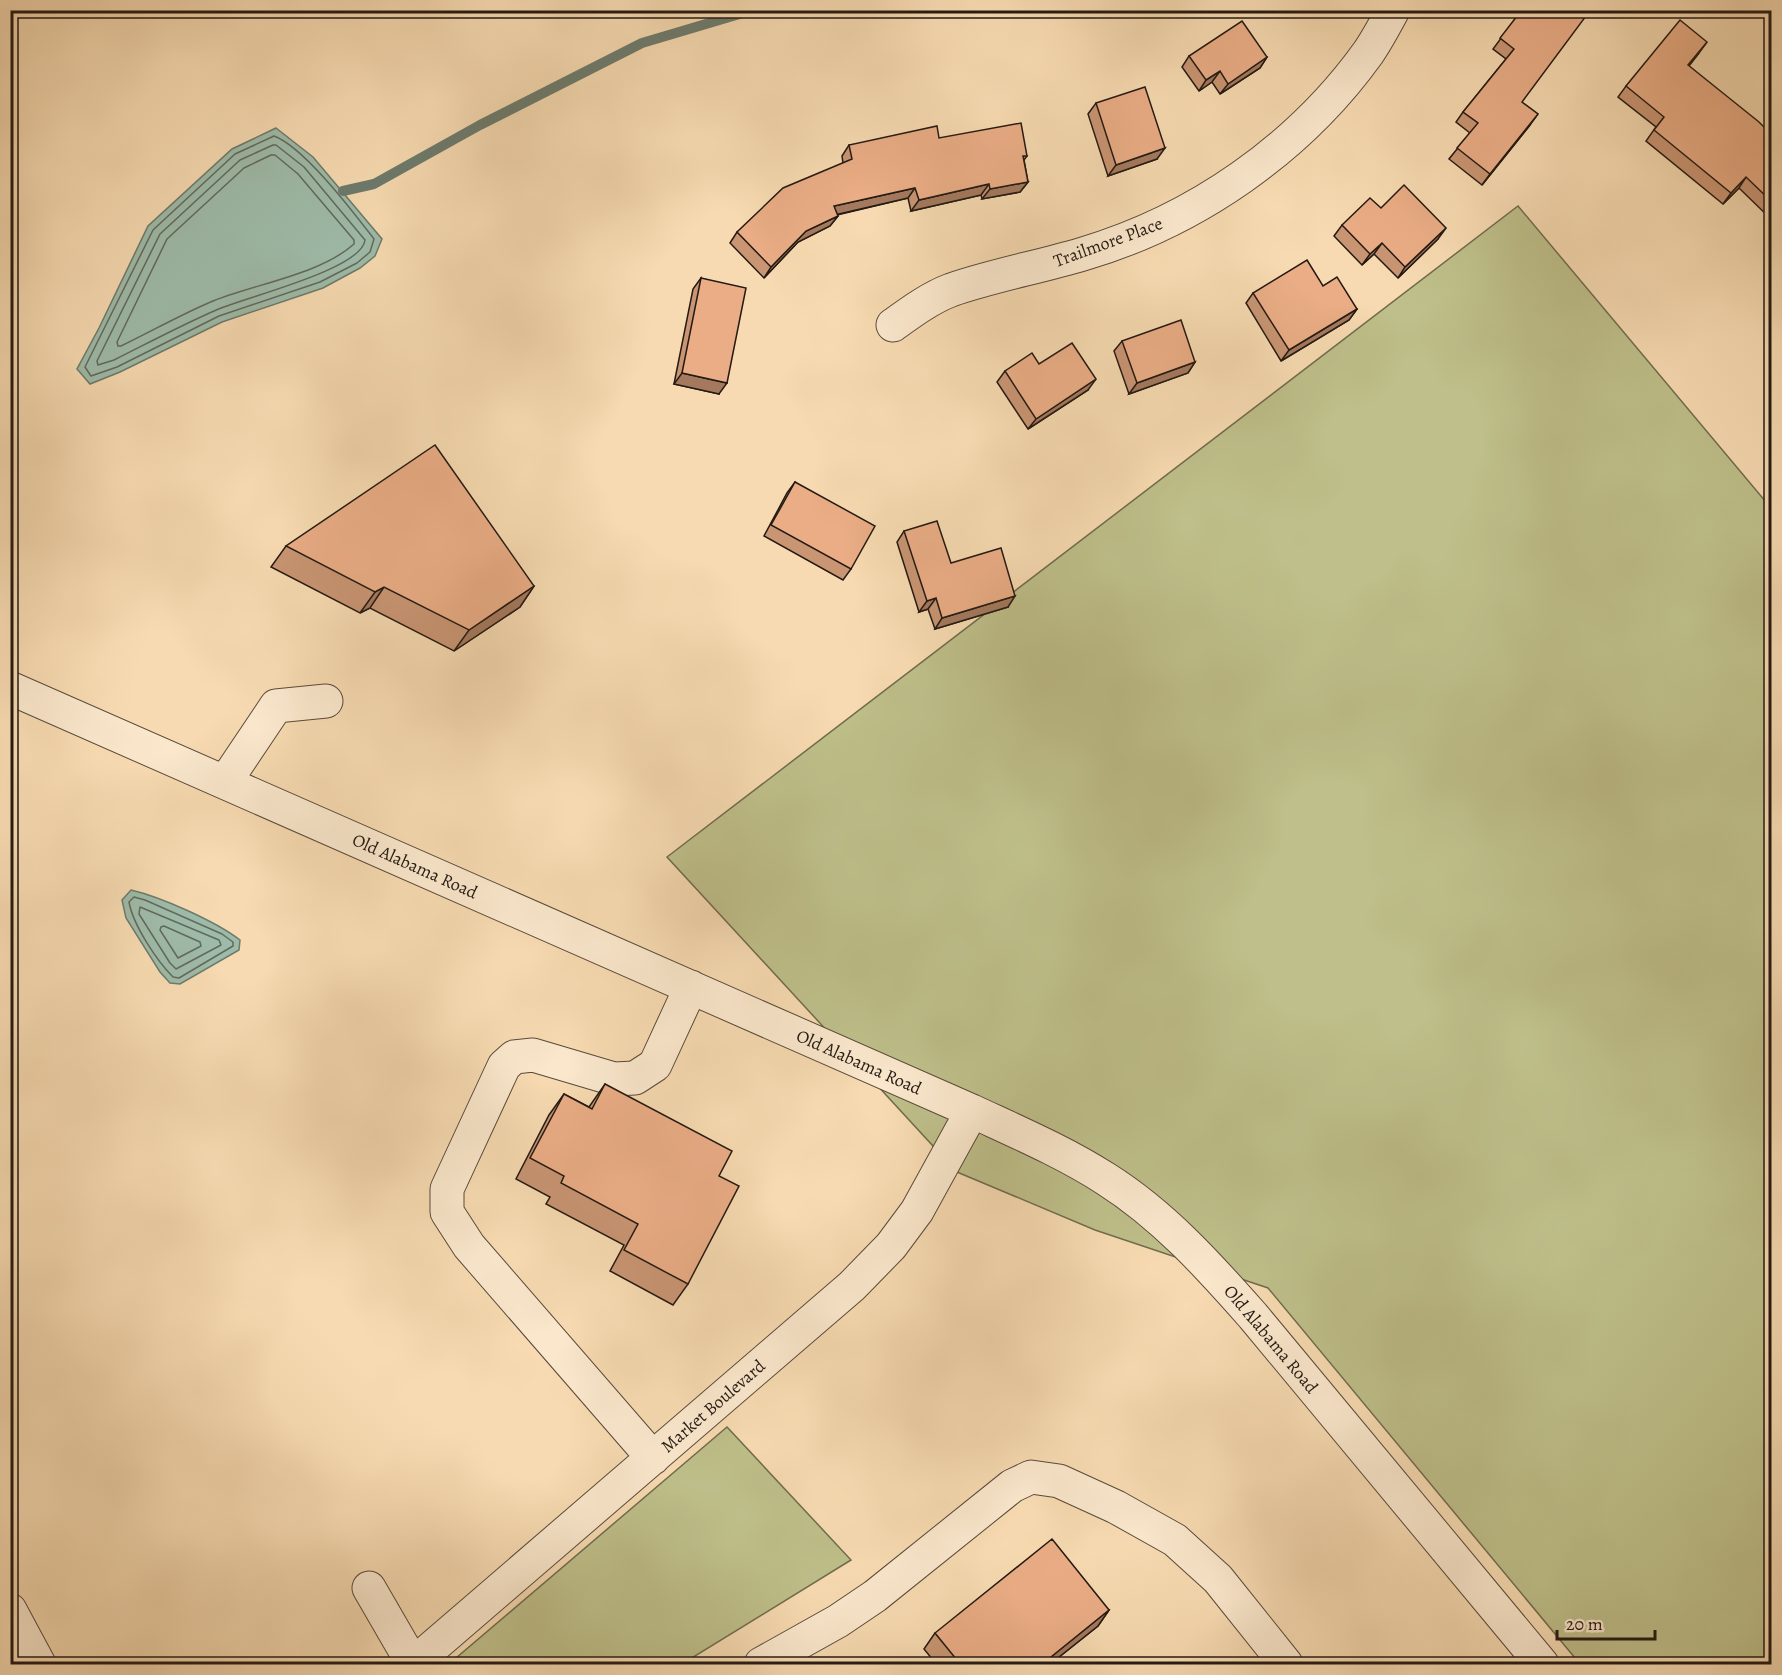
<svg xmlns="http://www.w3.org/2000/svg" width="1782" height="1675" font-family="Alegreya,serif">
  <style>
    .green { fill: #bebf8a; stroke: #716c4e; stroke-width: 1.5 }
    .water { fill: #9ebba9; stroke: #6d7b6d; stroke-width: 1.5 }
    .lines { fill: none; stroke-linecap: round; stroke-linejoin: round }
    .shore { stroke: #616a5e; stroke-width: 1.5 }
    .stream { stroke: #6d7b6d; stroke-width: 10 }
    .minor-casing { stroke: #594a3a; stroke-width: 35 }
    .minor { stroke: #fae7cc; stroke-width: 33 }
    .wall { fill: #c99573; stroke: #241a13; stroke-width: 1.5 }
    .shaded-wall { fill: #a4795e; stroke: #241a13; stroke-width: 1.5 }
    .building { fill: #eaad86; stroke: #241a13; stroke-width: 1.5 }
    .labels { text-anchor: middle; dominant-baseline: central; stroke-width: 4.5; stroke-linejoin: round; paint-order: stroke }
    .street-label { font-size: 18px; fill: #241a13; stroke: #fae7cc }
  </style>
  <rect width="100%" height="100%" fill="#f7dab1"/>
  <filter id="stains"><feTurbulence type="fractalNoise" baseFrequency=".00333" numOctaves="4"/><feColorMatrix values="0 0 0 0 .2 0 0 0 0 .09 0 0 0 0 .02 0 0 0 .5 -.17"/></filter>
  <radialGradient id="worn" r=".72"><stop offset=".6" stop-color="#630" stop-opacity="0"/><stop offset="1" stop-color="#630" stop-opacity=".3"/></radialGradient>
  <path class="green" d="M1518,206L1771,508V1664H1580L1268,1288L1095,1230L957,1172L667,857Z
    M727,1427L851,1560L682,1664H449Z"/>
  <path class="water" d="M276,128L313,157L382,239L375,256L360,268L323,288L222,322L120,372L90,384L77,369L99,328L148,226L232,149Z
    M131,890C161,897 215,921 240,940L239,950L180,984L170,983L160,972L126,918L122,900Z"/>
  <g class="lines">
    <path class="shore" d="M274,136C304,147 353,212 374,239L370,252L357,263L320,282L219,316L117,367L91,376L85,367L153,230L235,154Z
      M273,145H276L304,167L365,240C362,270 241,298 214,311C180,326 148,343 114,360L98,365L97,361L160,234L240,160Z
      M271,155H275L298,174L354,240V244C321,274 255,284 213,301C182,314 152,331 121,346H118L117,342L167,239L244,168Z
      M134,897L145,900L222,934L233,942V946L179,978L173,977C157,961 133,925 129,902Z
      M140,907L219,940L221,945L176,969L170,963L139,914Z
      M164,926L200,942L201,946L178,958L160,930L161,927Z"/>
    <path class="stream" d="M343,191L374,184L480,125L642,43L753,10"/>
    <defs>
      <path id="minor" d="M893,325C911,312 930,298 951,290C994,275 1040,267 1083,254C1195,221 1299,149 1368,53C1377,40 1385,25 1393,10
        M10,688L972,1111C1017,1132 1064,1152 1106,1179C1163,1215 1209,1266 1253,1316L1542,1664
        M225,782L276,706L326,701
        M653,1458L469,1246L447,1212V1189L504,1066L514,1057L533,1055L614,1079L635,1078L655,1065L691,987
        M369,1588L413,1664L852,1286L891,1246L917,1211L972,1111
        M10,1610L39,1664
        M761,1664L838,1621L875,1596L1012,1486L1031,1477L1059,1481L1116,1507L1175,1540L1218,1579L1286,1664"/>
    </defs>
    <use href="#minor" class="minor-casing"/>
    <use href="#minor" class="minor"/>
  </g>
  <path class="wall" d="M1521,11L1522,102L1530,125L1482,185L1449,159L1470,133L1456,122L1463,112L1506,59L1493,49Z
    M1699,53L1689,66L1772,135V220L1739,188L1723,204L1646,141L1656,127L1618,97L1626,86Z
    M1189,56L1267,57L1260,68L1220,94L1212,82L1199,91L1182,67Z
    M1096,103L1157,159L1108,176L1088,114Z
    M939,138L1027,156L1024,160L1028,182L1020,192L982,199L981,195L911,211L908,198L837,215L838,216L830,226L798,242L764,278L730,243L737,232L843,163L842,156L849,145Z
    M1381,208L1438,239L1398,278L1374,254L1362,265L1334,236L1342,225Z
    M701,278L719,394L674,384L693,289Z
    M1253,293L1357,309L1349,320L1281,361L1246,303Z
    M1122,341L1195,362L1188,373L1129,394L1114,351Z
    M1039,364L1088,390L1028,429L997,382L1005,371Z
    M795,482L851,569L843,580L764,536L787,493Z
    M904,531L951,563L1008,607L935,629L928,609L919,612L897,542Z
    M286,546L534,586L520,607L454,651L370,608L360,613L271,567Z
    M605,1084L719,1176L688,1284L673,1305L610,1271L624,1245L546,1204L550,1197L516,1179L549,1115L564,1094L589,1107Z
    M1109,1610L1098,1626L1049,1665H937L924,1649L935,1633Z"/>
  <path class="shaded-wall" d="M1707,42L1699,53L1680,76L1688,65Z
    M1267,57L1260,68L1220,94L1228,84Z
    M1220,71L1212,82L1199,91L1206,80Z
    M1538,114L1530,125L1482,185L1490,174Z
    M1165,148L1157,159L1108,176L1116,165Z
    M1746,177L1739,188L1723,204L1731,193Z
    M1028,182L1020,192L982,199L990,189Z
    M989,184L981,195L911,211L919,200Z
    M915,188L908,198L826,217L834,206Z
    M838,216L830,226L798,242L764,278L771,267L806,231Z
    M1446,228L1438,239L1398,278L1405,267Z
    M1382,243L1374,254L1362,265L1370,254Z
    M1357,309L1349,320L1281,361L1289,350Z
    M1195,362L1188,373L1129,394L1137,383Z
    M682,373L727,383L719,394L674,384Z
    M1096,379L1088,390L1028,429L1036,419Z
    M534,586L520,607L454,651L469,630Z
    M384,587L370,608L360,613L375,592Z
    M1015,596L1008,607L935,629L942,618Z
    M936,598L928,609L919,612L927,601Z
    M1109,1610L1098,1626L1049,1665H1041Z"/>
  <path class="building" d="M1527,10H1588L1589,12L1522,102L1538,114L1490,174L1457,148L1478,123L1463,112L1514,49L1500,38L1521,11L1524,14Z
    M1680,20L1707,42L1688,65L1759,122L1772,135V202L1746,177L1731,193L1654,130L1664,117L1626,86Z
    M1242,21L1267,57L1228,84L1220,71L1206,80L1189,56Z
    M1145,87L1165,148L1116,165L1096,103Z
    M1021,123L1027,156H1023L1028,182L990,189L989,184L919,200L915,188L834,206L838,216L806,231L771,267L737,232L783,188L852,159L849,145L937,126L939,138Z
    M1404,185L1446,228L1405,267L1382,243L1370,254L1342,225L1370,198L1381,208Z
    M1307,260L1323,286L1337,277L1357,309L1289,350L1253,293Z
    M701,278L746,288L727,383L682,373Z
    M1181,320L1195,362L1137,383L1122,341Z
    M1072,343L1096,379L1036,419L1005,371L1032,353L1039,364Z
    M435,445L534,586L469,630L384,587L375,592L286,546Z
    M795,482L875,526L851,569L771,525Z
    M937,521L951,563L1001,548L1015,596L942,618L936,598L927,601L904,531Z
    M605,1084L732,1151L719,1176L739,1186L688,1284L624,1250L638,1224L561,1183L564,1176L530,1158L564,1094L592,1109Z
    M1052,1539L1109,1610L1041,1665H961L935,1633Z"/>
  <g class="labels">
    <g class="street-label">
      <text transform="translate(1108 242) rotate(-20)">Trailmore Place</text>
      <text transform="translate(415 866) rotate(24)">Old Alabama Road</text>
      <text transform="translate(859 1062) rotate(24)">Old Alabama Road</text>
      <text transform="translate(1271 1339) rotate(50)">Old Alabama Road</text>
      <text transform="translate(713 1406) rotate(-41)">Market Boulevard</text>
    </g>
  </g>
  <rect width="1782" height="1675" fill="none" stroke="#f7dab1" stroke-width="36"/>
  <rect x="12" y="12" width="1758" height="1651" fill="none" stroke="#241a13" stroke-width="3"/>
  <rect x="18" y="18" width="1746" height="1639" fill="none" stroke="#241a13" stroke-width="1.5"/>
  <path d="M1557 1630v9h98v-9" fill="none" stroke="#241a13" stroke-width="3"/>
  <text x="1566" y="1630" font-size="18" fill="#241a13" stroke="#fae7cc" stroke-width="4.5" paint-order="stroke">20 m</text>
  <rect width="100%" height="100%" filter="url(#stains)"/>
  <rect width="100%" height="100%" fill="url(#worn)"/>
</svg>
